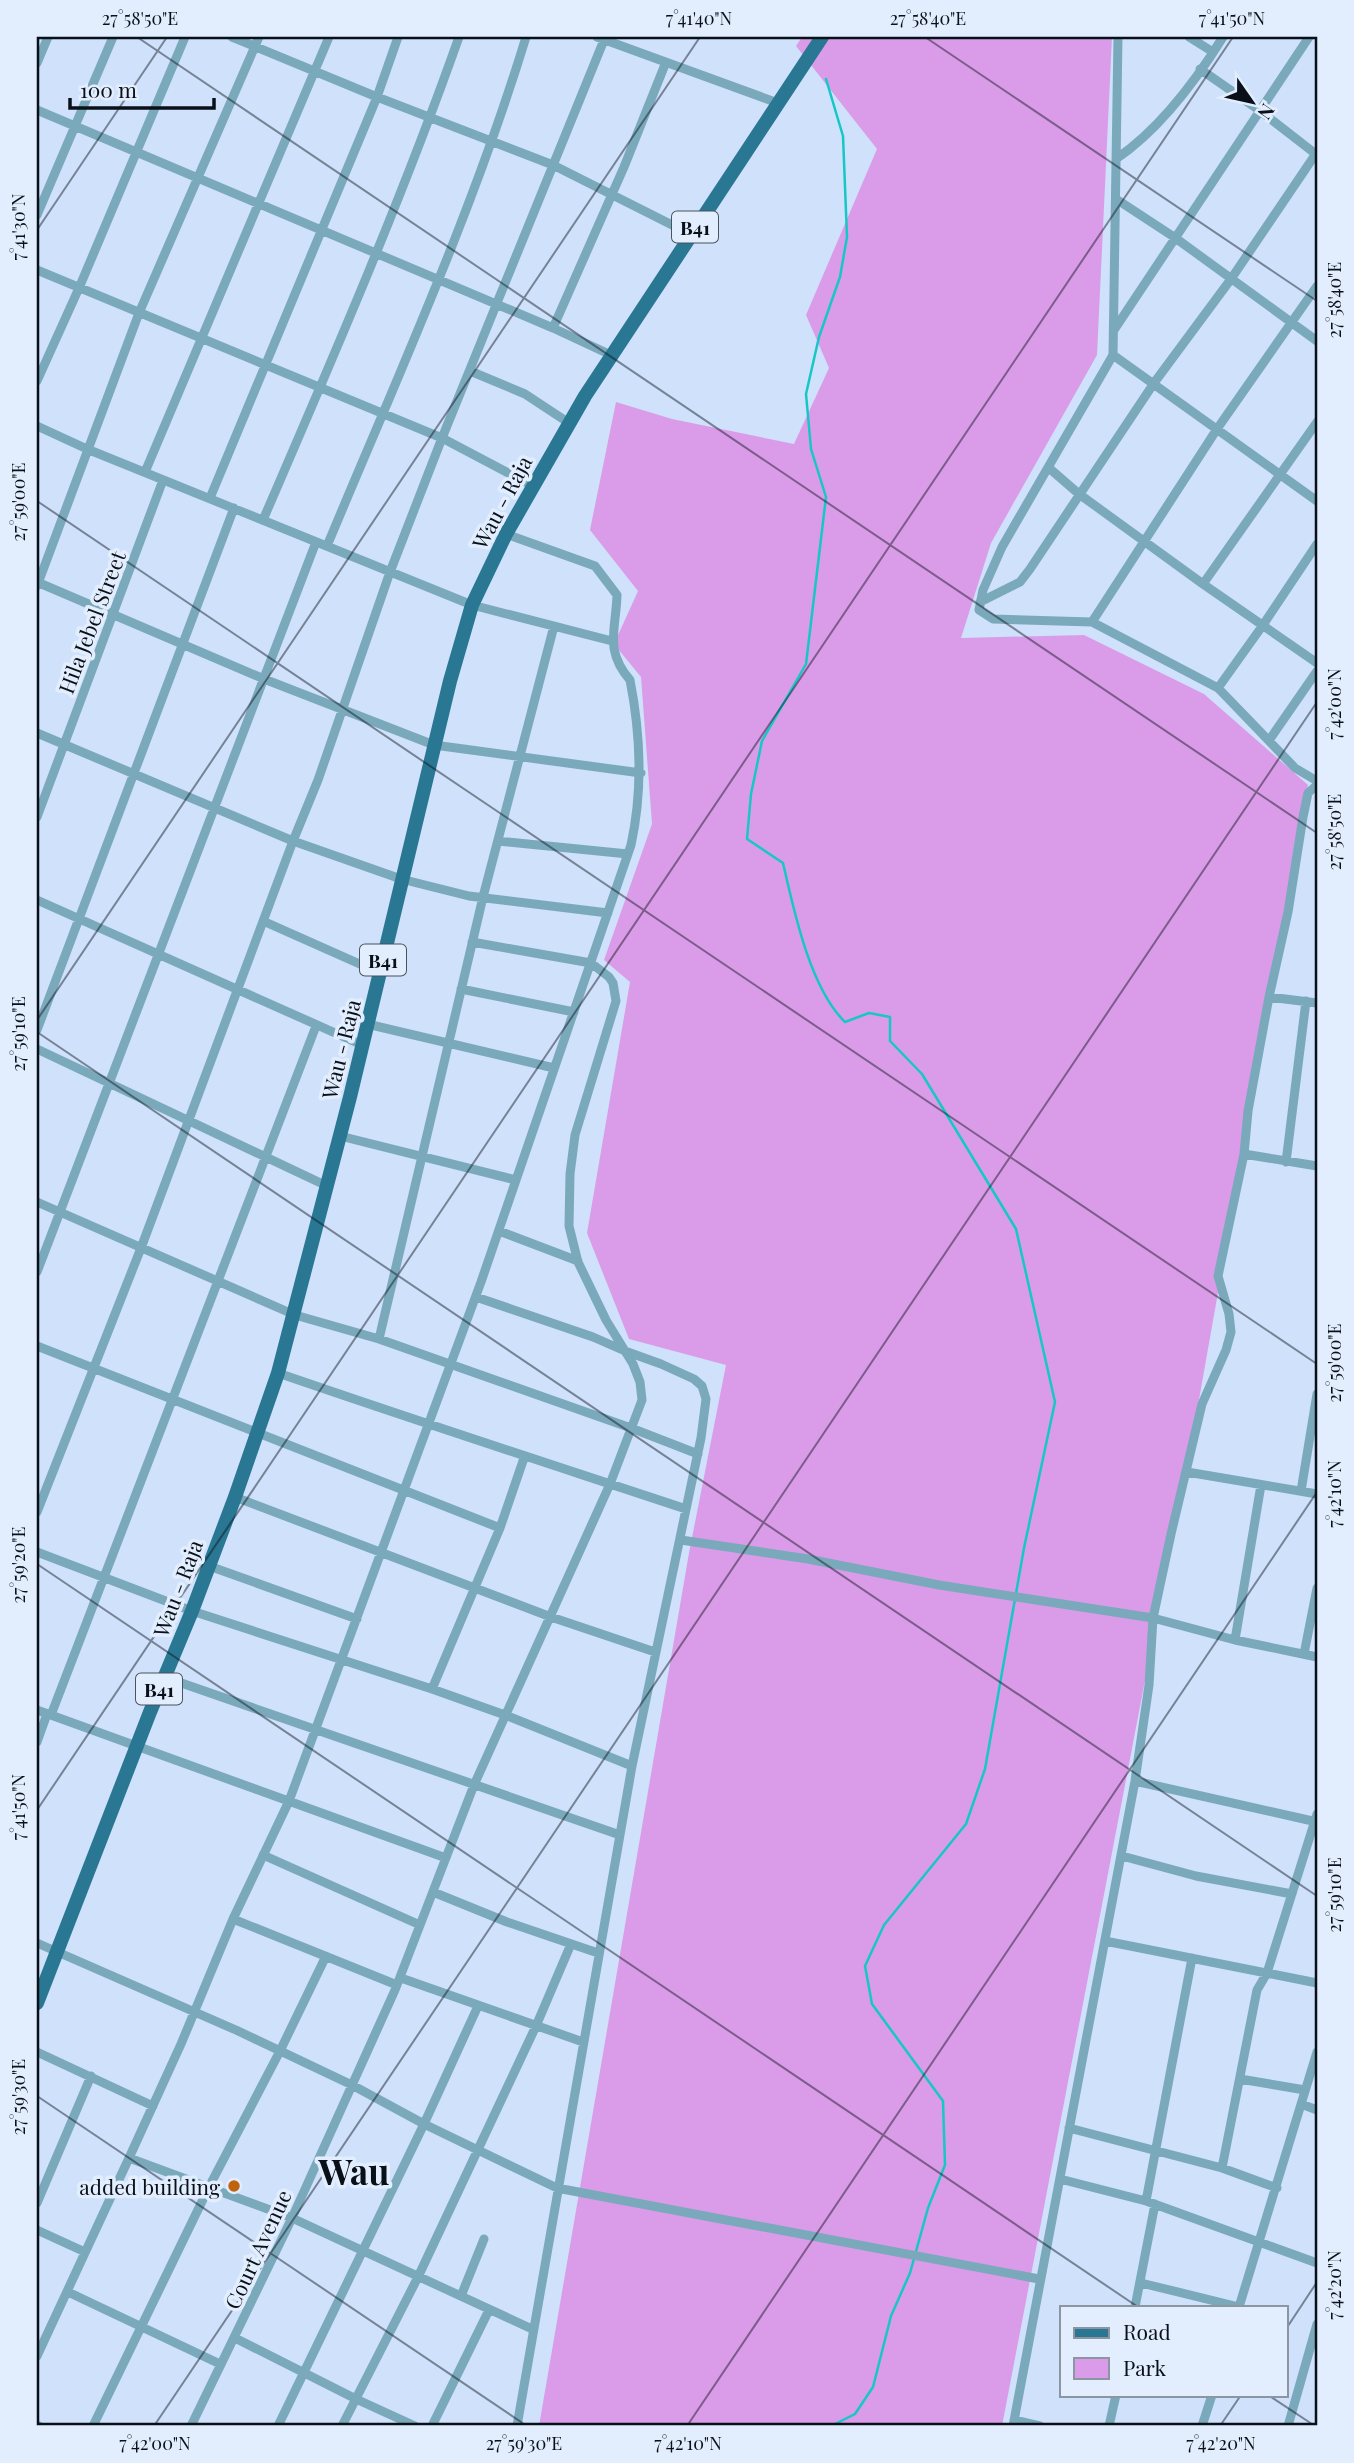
<svg xmlns="http://www.w3.org/2000/svg" width="1354" height="2463" font-family="'Playfair Display',serif">
  <style>
    .green { fill: #da9ce8 }
    .lines { fill: none; stroke-linecap: round; stroke-linejoin: round }
    .stream { stroke: #15c8c6; stroke-width: 2.5 }
    .minor { stroke: #7ba9bc; stroke-width: 9 }
    .primary { stroke: #297793; stroke-width: 14 }
    .ticks { fill: none; stroke: #0a1019; stroke-width: 2; stroke-opacity: 0.45 }
    .poi-dot { fill: #bf6310; stroke: #e2eefd; stroke-width: 2.5 }
    .labels { text-anchor: middle; dominant-baseline: central; stroke-width: 7; stroke-linejoin: round; paint-order: stroke }
    .shield { fill: #e2eefd; stroke: #4b535d; stroke-width: 2 }
    .shield-label { font-size: 19px; font-weight: bold; fill: #0a1019 }
    .street-label { font-size: 21px; fill: #0a1019; stroke: #e2eefd }
    .poi-label { font-size: 21px; fill: #0a1019; stroke: #e2eefd; text-anchor: end }
    .town-label { font-size: 35px; font-weight: bold; fill: #0a1019; stroke: #e2eefd }
    .neatline { fill: none; stroke: #0a1019; stroke-width: 2.5 }
    .ticks-label { font-size: 18px; text-anchor: middle; fill: #0a1019 }
  </style>
  <rect width="100%" height="100%" fill="#cfe1fb"/>
  <path class="green" d="M802,37H1112L1097,355L991,543L961,638L1084,635L1204,694L1308,785L1200,1394L1002,2426H539L689,1553L726,1365L629,1339L587,1233L630,982L604,960L652,824L641,677L614,644L638,591L590,530L616,402L672,419L794,444L829,368L806,315L877,149L796,46Z"/>
  <g class="lines">
    <path class="stream" d="M826,79L843,136L847,237L840,277L819,337L806,394L811,449L826,497L806,664L762,741L751,794L747,839L783,863C794,911 810,988 845,1022L869,1013L890,1017V1041L922,1074L1016,1229L1055,1402L1024,1548L985,1769L966,1824L884,1925L865,1966L872,2004L943,2101L945,2165L928,2208L910,2273L891,2316L873,2387L855,2414L831,2426"/>
    <path class="minor" d="M232,37L377,97L553,165L690,234
      M597,37L778,103
      M1118,37L1113,355L1002,547L983,590L979,610L993,619L1092,622L1218,688L1295,768L1317,781
      M1189,37L1213,52
      M37,63L48,37
      M1200,69L1259,110L1317,155
      M37,110L553,328L611,355
      M1116,159C1160,129 1195,82 1223,37
      M1116,199L1174,237L1317,341
      M37,215L113,37
      M37,270L442,438L533,486
      M553,328L624,167L666,62
      M1114,330L1309,37
      M1113,355L1317,501
      M470,371L525,394L569,423
      M37,381L79,288L185,37
      M1317,422L1203,584L1317,663
      M37,426L87,449L472,605L612,641
      M1049,468L1079,494L1203,584
      M145,472L329,37
      M210,498L377,97L398,37
      M263,520C332,360 401,201 459,37
      M327,546C397,378 473,211 526,37
      M37,582L264,679L434,745L641,773
      M37,586L139,313L259,37
      M980,602L1020,582L1030,569L1154,383L1231,279L1317,152
      M1092,622L1217,429L1317,286
      M1218,688L1263,625L1317,544
      M37,733L293,841L401,879L469,896L608,913
      M1270,739L1317,671
      M37,817L163,480
      M498,841L628,854
      M37,900L362,1045
      M263,921L380,973
      M472,942L591,963L609,977L613,983L616,1001L575,1135L570,1174L569,1226L578,1262L606,1320L625,1351L661,1364L694,1379L702,1386L706,1399L701,1438L632,1766L517,2426
      M461,989L574,1012
      M1269,997L1317,1003
      M367,1024L554,1068
      M37,1030L234,508
      M37,1049L327,1186
      M340,1136L516,1180
      M1244,1154L1317,1166
      M1286,1162L1306,1001
      M37,1202L295,1315L379,1339L631,1428L698,1454
      M499,1231L578,1261
      M37,1272L316,542
      M379,1339L483,897L554,626
      M37,1346L500,1528
      M278,1373C414,1420 550,1464 686,1509
      M1187,1472L1317,1494
      M1301,1491L1317,1394
      M235,1497L551,1617L655,1652
      M37,1512L141,1248L293,841L318,780L390,572L442,438L604,40
      M681,1540L808,1559L939,1585L1153,1618L1235,1640L1317,1657
      M37,1552L192,1611L432,1689L505,1715L632,1766
      M209,1566L357,1619
      M1235,1640L1261,1485
      M1304,1654L1317,1588
      M164,1677L620,1835
      M432,1689L500,1528L524,1458
      M37,1710L446,1858
      M51,1715L316,1026
      M37,1742L47,1714
      M1135,1781L1317,1822
      M263,1855L420,1925
      M1122,1856L1196,1876L1292,1894
      M433,1892L507,1922L598,1953
      M233,1919L397,1985
      M1105,1941L1317,1983
      M37,1943L236,2030L352,2085L424,2124L557,2188L1039,2279
      M401,1978L583,2042
      M37,2052L153,2106
      M1240,2079L1305,2090
      M1301,2104L1317,2110
      M1069,2128L1222,2168L1277,2188
      M129,2158L292,2218L532,2329
      M1222,2168L1257,1990L1267,1973L1317,1814
      M1060,2179L1146,2201L1317,2263
      M1146,2201L1192,1958
      M37,2203L91,2076
      M37,2230L85,2252
      M1141,2283L1239,2307
      M68,2292L220,2364
      M461,2296L484,2239
      M1135,2307L1155,2204
      M1239,2307L1317,2052
      M235,2338L356,2399L415,2426
      M37,2356L129,2158L181,2044L233,1919L289,1801L481,1282L631,845C643,790 641,736 630,680C604,650 616,630 617,595L595,566L506,534
      M1014,2420L1040,2426
      M37,2425L39,2426
      M93,2426L209,2187L280,2051L326,1956
      M191,2426L292,2218L395,1990L474,1785L610,1484L642,1400L640,1382L633,1364L625,1351L593,1337L476,1297
      M278,2426L424,2124L478,2006
      M342,2426L418,2277L536,2026L571,1944
      M432,2426L489,2310
      M1013,2426L1135,1781L1149,1685L1153,1618L1171,1534L1202,1404L1226,1350L1231,1332L1229,1314L1218,1276L1244,1154L1248,1111L1269,997L1288,912L1303,817L1308,793L1317,785
      M1109,2426L1116,2395
      M1202,2426L1212,2395
      M1288,2426L1317,2324"/>
    <path class="primary" d="M37,2003L150,1712L192,1611L235,1497L278,1373L350,1097L450,681L472,605L506,534L585,396L822,37"/>
  </g>
  <path class="ticks" d="M137,37L1317,833M925,37L1317,301M37,230L167,37M37,501L1317,1364M37,1020L700,37M37,1032L1317,1896M37,1564L1138,2307M37,1810L1233,37M37,2096L527,2426M1286,2329L1317,2282M1268,2395L1315,2426M154,2426L1317,702M687,2426L1317,1492M1220,2426L1241,2395"/>
  <circle class="poi-dot" cx="234" cy="2186" r="7"/>
  <g class="labels">
    <g class="shield">
      <rect x="672" y="211.5" width="46" height="31" rx="5"/>
      <rect x="360" y="944.5" width="46" height="31" rx="5"/>
      <rect x="136" y="1673.5" width="46" height="31" rx="5"/>
    </g>
    <g class="shield-label">
      <text x="695" y="227">B41</text>
      <text x="383" y="960">B41</text>
      <text x="159" y="1689">B41</text>
    </g>
    <g class="street-label">
      <text transform="translate(501 502) rotate(-62)">Wau - Raja</text>
      <text transform="translate(91 622) rotate(-69)">Hila Jebel Street</text>
      <text transform="translate(340 1049) rotate(-76)">Wau - Raja</text>
      <text transform="translate(177 1588) rotate(-69)">Wau - Raja</text>
      <text transform="translate(257 2249) rotate(-65)">Court Avenue</text>
    </g>
    <g class="poi-label">
      <text x="220" y="2186">added building</text>
    </g>
    <g class="town-label">
      <text x="354" y="2170">Wau</text>
    </g>
  </g>
  <rect width="1354" height="2463" fill="none" stroke="#e2eefd" stroke-width="77"/>
  <rect x="1060" y="2306" width="228" height="91" fill="#e2eefd" stroke="#8c95a2" stroke-width="2"/>
  <rect x="1074" y="2328" width="35" height="10" fill="#297793" stroke="#8c95a2" stroke-width="2"/>
  <text x="1123" y="2340" font-size="21" fill="#0a1019">Road</text>
  <rect x="1074" y="2358" width="35" height="21" fill="#da9ce8" stroke="#8c95a2" stroke-width="2"/>
  <text x="1123" y="2376" font-size="21" fill="#0a1019">Park</text>
  <g transform="translate(1252 102) rotate(124)" stroke="#e2eefd" stroke-width="5" paint-order="stroke">
  <path d="M0-5L12 26L0 18L-12 26Z" fill="#0a1019"/>
  <text y="-10" font-size="19" font-weight="bold" text-anchor="middle" fill="#0a1019">N</text>
  </g>
  <path d="M70 98v10h144v-10" fill="none" stroke="#0a1019" stroke-width="3.5"/>
  <text x="80" y="98" font-size="21" fill="#0a1019" stroke="#e2eefd" stroke-width="5" paint-order="stroke">100 m</text>
  <rect x="38" y="38" width="1278" height="2386" class="neatline"/>
  <g class="ticks-label">
    <text x="140" y="25">27°58'50"E</text>
    <text x="699" y="25">7°41'40"N</text>
    <text x="928" y="25">27°58'40"E</text>
    <text x="1232" y="25">7°41'50"N</text>
    <text transform="translate(19 227) rotate(-90)" y="6">7°41'30"N</text>
    <text transform="translate(1335 300) rotate(-90)" y="6">27°58'40"E</text>
    <text transform="translate(19 502) rotate(-90)" y="6">27°59'00"E</text>
    <text transform="translate(1335 704) rotate(-90)" y="6">7°42'00"N</text>
    <text transform="translate(1335 832) rotate(-90)" y="6">27°58'50"E</text>
    <text transform="translate(19 1034) rotate(-90)" y="6">27°59'10"E</text>
    <text transform="translate(1335 1363) rotate(-90)" y="6">27°59'00"E</text>
    <text transform="translate(1335 1494) rotate(-90)" y="6">7°42'10"N</text>
    <text transform="translate(19 1565) rotate(-90)" y="6">27°59'20"E</text>
    <text transform="translate(19 1807) rotate(-90)" y="6">7°41'50"N</text>
    <text transform="translate(1335 1895) rotate(-90)" y="6">27°59'10"E</text>
    <text transform="translate(19 2097) rotate(-90)" y="6">27°59'30"E</text>
    <text transform="translate(1335 2285) rotate(-90)" y="6">7°42'20"N</text>
    <text x="155" y="2450">7°42'00"N</text>
    <text x="524" y="2450">27°59'30"E</text>
    <text x="688" y="2450">7°42'10"N</text>
    <text x="1221" y="2450">7°42'20"N</text>
  </g>
</svg>
